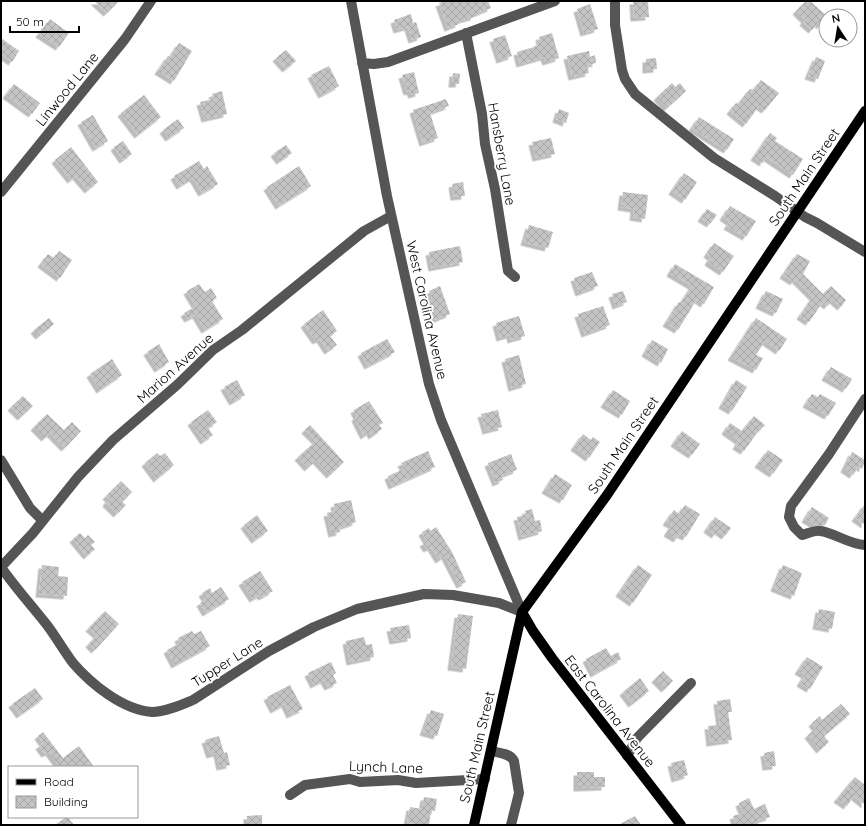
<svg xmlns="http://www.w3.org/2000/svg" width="866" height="826" font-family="Quicksand,sans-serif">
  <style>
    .building { fill: url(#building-cross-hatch); filter: url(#shadow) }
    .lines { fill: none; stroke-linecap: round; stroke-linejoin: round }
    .minor { stroke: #555; stroke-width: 10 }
    .major { stroke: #000; stroke-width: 10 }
    .labels { text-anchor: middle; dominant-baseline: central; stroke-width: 4; stroke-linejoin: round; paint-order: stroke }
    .street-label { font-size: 14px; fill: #000; stroke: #fff }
  </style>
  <defs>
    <pattern id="building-cross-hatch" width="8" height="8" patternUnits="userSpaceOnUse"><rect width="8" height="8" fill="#c4c4c4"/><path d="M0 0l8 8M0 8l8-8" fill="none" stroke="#a7a7a7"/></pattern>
    <filter id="shadow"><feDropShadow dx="-3.5" dy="3.5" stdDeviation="0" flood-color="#0004"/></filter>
  </defs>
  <rect width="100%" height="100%" fill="#fff"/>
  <path class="building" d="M94,1H119L107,13Z
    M446,1H488L491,8L474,15V17L458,21L459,24L448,28L439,3Z
    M633,1H648L649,17L634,18Z
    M806,1H810L827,16L820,26L818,23L812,30L803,22L805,20L796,11Z
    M590,4L598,29L584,33L577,9Z
    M411,14L413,23L416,22L421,37L412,40L408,27L397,30L394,20Z
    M50,19L69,33L59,47L39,34Z
    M552,33L559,58L546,62L544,57L520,64L517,52L538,46L537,43L540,42L539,37Z
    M505,35L512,56L500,60L493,39Z
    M1,38L19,51L12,62L1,54Z
    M179,43L192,51L174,81L158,71L168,56L170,57Z
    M286,50L296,61L286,69L276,58Z
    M589,51L590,57L595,55L596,63L587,65L589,73L572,77L567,56Z
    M816,57L825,61L818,79L808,76Z
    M656,58L657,69L646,70V59Z
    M329,66L339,86L322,95L311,75Z
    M414,72L419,93L412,95L410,91L407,92L402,75Z
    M453,73L460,74L459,84H452Z
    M761,80L779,93L765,110L759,106L746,124L730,111L736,103L738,104L750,89L753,90Z
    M672,83L675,87L680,83L686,91L667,108L657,97Z
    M14,84L40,103L32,114L6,95Z
    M222,91L227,114L205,119L200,102L214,99L212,94Z
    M144,95L161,117L138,135L121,113Z
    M446,99L449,106L430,113L438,138L423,143L413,110Z
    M559,109L569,113L566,123L556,119Z
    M93,115L108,141L96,148L81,122Z
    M699,117L734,139L727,150L692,128Z
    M178,119L184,128L169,138L163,130Z
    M770,133L777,138L775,141L803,159L793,175L766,157L763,163L754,157Z
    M551,138L555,154L536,158L532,142Z
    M123,141L132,154L123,160L114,147Z
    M286,145L292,153L280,161L274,153Z
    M71,147L98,182L88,190L76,176L71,180L55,160Z
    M199,161L204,169L207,166L218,184L202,193L193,178L180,186L174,176Z
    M299,166L311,186L279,206L267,187Z
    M684,173L697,182L685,200L672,191Z
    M463,182L465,196L454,197L452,184Z
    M623,192L648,195L645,219L633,217L634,209L621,207Z
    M730,206L756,221L746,237L727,226L730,222L723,217Z
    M707,209L717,215L710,224L701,218Z
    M529,225L553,232L548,248L524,242Z
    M714,243L734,256L723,272L708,262L711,257L707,254Z
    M460,246L463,262L432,268L429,252Z
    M59,251L72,260L60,278L41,264L48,254L54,258Z
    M797,254L810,261L803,274L823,294L831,286L846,300L841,307L833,300L827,306L823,302L809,322L800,316L813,297L795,279L794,282L783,275Z
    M675,264L714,287L704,304L697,299L678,330L666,323L679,302L681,303L692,286L670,273Z
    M592,272L598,286L579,293L574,278Z
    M199,284L205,292L211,288L217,298L212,301L223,319L205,330L196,315L188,319L184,313L196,306L187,291Z
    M440,286L450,314L435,320L426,300L432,297L429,291Z
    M623,291L627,302L616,306L612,294Z
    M766,291L783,299L776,313L759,305Z
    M603,306L610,325L585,334L578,314Z
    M323,310L337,331L330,336L337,345L328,351L320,339L316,341L304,324Z
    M519,316L525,336L511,340L510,335L500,338L496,323Z
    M49,318L54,324L39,336L34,330Z
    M756,318L787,339L779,351L765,341L756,355L763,358L756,370L731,357Z
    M387,339L395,352L368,366L361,353Z
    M652,340L668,349L661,363L645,353Z
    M159,344L169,362L158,369L147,352Z
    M519,355L526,384L512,388L505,359Z
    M112,359L122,375L100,390L90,374Z
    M831,367L852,379L846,389L825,377Z
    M237,380L245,395L233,402L224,387Z
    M736,380L747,387L732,411L722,405Z
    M613,390L630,401L622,415L604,404Z
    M812,394L818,397L820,394L836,403L828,416L806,404Z
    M23,396L33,406L21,417L11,407Z
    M369,401L383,423L379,425L382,429L372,436L370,432L364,436L355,418L357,416L354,410Z
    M208,410L217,422L208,428L213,435L204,441L191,422Z
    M498,410L502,427L486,431L481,414Z
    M47,414L64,430L72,422L81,431L65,448L50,433L45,438L34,427Z
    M754,416L765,425L757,433L744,451L736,446L739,441L725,431L730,423L742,431Z
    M310,425L344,462L330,475L316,460L308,468L298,457L316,441L305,430Z
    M682,431L700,444L692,455L674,443Z
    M583,434L591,440L593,437L600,442L589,458L574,447Z
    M768,450L783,460L773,474L758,464Z
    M428,451L435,467L392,486L388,476L404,469L401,463Z
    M852,452L865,460L862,469L859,466L853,475L844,469Z
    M157,453L160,456L165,453L174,465L157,479L145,463Z
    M511,454L517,470L501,476L503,480L496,483L488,463Z
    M555,474L572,485L563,500L545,490Z
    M121,481L132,492L122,502L126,505L117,514L106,503L109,499L106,496Z
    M351,500L356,522L339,528L340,532L332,534L327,513L335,511L334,504Z
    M865,504V525L855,518Z
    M685,505L700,514L686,537L680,534L677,539L667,533L672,525L666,522L674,510L679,514Z
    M812,507L829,518L825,525H815L805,519Z
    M532,509L535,521L540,520L542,531L522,537L517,517L526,515L525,511Z
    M257,515L268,531L255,540L244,525Z
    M715,517L731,528L725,536L718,531L715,535L707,529Z
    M436,527L452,552L466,582L460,585L445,556L439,560L431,547L427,549L423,543L427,541L422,532L429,528L430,531Z
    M80,533L85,538L88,535L95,542L91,545L95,549L87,556L73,539Z
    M42,565L59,567L58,576L68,577L67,596L39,594Z
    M638,565L652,575L633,603L619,593Z
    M783,565L802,573L794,596L774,588Z
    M260,571L273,591L262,597L260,595L253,599L242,582Z
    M221,587L229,599L206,613L200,603L206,599L202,593L210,588L212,593Z
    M819,609L835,612L832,629L816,626Z
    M105,611L119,624L95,650L89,644L97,635L89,628Z
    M458,614L473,616L466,669L451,667Z
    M409,625L411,638L393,641L390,628Z
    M192,631L194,634L201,631L210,646L175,665L167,650L180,643L178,638Z
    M364,637L366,645L372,644L374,657L350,662L346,641Z
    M606,648L611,656L618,652L621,659L594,674L586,659Z
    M807,657L823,667L810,689L800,683L805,675L798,671Z
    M331,662L336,673L333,675L337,683L328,687L324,680L314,685L308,673Z
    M663,671L673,681L665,689L655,679Z
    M640,678L649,691L632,704L623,692Z
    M290,685L303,709L290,715L285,704L274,710L267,697Z
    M35,688L43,699L20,715L12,704Z
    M730,699L732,712H728L732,740L710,743L708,726L720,725L717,701Z
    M841,704L850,714L824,736L829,742L820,750L808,735L816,728L812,723L820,716L822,720Z
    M431,710L444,714L437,736L423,732Z
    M43,732L63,758L79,746L94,767H60L49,752L45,754L39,746L43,743L38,736Z
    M219,736L224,753L227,752L230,765L220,767L217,753L210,755L205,740Z
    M774,751L776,766L766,767L764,753Z
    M684,760L688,775L675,779L671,763Z
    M577,772H594V777H605V787L577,788Z
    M855,777L865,785V805L854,796L847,806L837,799Z
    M424,797L437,799L435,811L431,810L429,825L407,823L410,807L422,809Z
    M749,798L754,809L765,804L770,817L757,821L759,825H736L733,816L743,813L739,803Z
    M262,815V825H247V816Z
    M635,816L641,825H618Z
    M66,817H68L74,825H55Z"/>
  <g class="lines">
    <path class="minor" d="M351,1L387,196L429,384L441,420L522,612
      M615,1V25L622,70L625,79L635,94L714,158L775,196L805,217L817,223L865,252
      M466,33L482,114L485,144L495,189L508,271L515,277
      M362,63L374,64L388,62L555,1
      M1,192L125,39L151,1
      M865,399L829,454L791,506L789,517L794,527L802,535C807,534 814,530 820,531C833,532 848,544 865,545
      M1,460L30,508L42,520
      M1,567C15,587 32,606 47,625C56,637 64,651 73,663C91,684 123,710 152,712C165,712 181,705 193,700L269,651L314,627L357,609L424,594L453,595L499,603L522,612
      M1,567L33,533L78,477L113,440L177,385L213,350L242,330L364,231L391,216
      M491,751C499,753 510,753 514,761L519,793L511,825
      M627,756L637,738L691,683
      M290,795L305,785L350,779L360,782L398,780L416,783L485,779"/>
    <path class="major" d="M522,612L533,631L552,658L681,825
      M474,825L522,612L607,495L865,111"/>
  </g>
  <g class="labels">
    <g class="street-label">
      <text transform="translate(67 89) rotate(-51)">Linwood Lane</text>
      <text transform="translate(502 154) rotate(80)">Hansberry Lane</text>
      <text transform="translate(804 177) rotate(-56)">South Main Street</text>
      <text transform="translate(427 310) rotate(77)">West Carolina Avenue</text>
      <text transform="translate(175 368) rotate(-42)">Marion Avenue</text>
      <text transform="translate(623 445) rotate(-56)">South Main Street</text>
      <text transform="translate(227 662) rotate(-32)">Tupper Lane</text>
      <text transform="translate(610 711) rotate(52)">East Carolina Avenue</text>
      <text transform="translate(477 747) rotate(-77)">South Main Street</text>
      <text transform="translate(386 767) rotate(2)">Lynch Lane</text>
    </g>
  </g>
  <rect width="866" height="826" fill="none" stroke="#000000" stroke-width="4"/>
  <rect x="8" y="766" width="130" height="52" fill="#ffffff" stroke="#999999"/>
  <rect x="16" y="779" width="20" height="6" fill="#000000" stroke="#999999"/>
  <text x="44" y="786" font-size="12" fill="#000000">Road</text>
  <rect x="16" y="796" width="20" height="12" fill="url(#building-cross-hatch)" stroke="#999999"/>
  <text x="44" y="806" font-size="12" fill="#000000">Building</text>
  <g transform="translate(838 28) rotate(348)"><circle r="19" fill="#ffffff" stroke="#999999"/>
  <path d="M0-3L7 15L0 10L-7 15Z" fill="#000000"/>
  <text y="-6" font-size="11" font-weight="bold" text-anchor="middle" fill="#000000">N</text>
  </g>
  <path d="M10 26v6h69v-6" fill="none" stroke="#000000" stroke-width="2"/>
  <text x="16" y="26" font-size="12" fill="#000000" stroke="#ffffff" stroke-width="3" paint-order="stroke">50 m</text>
</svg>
